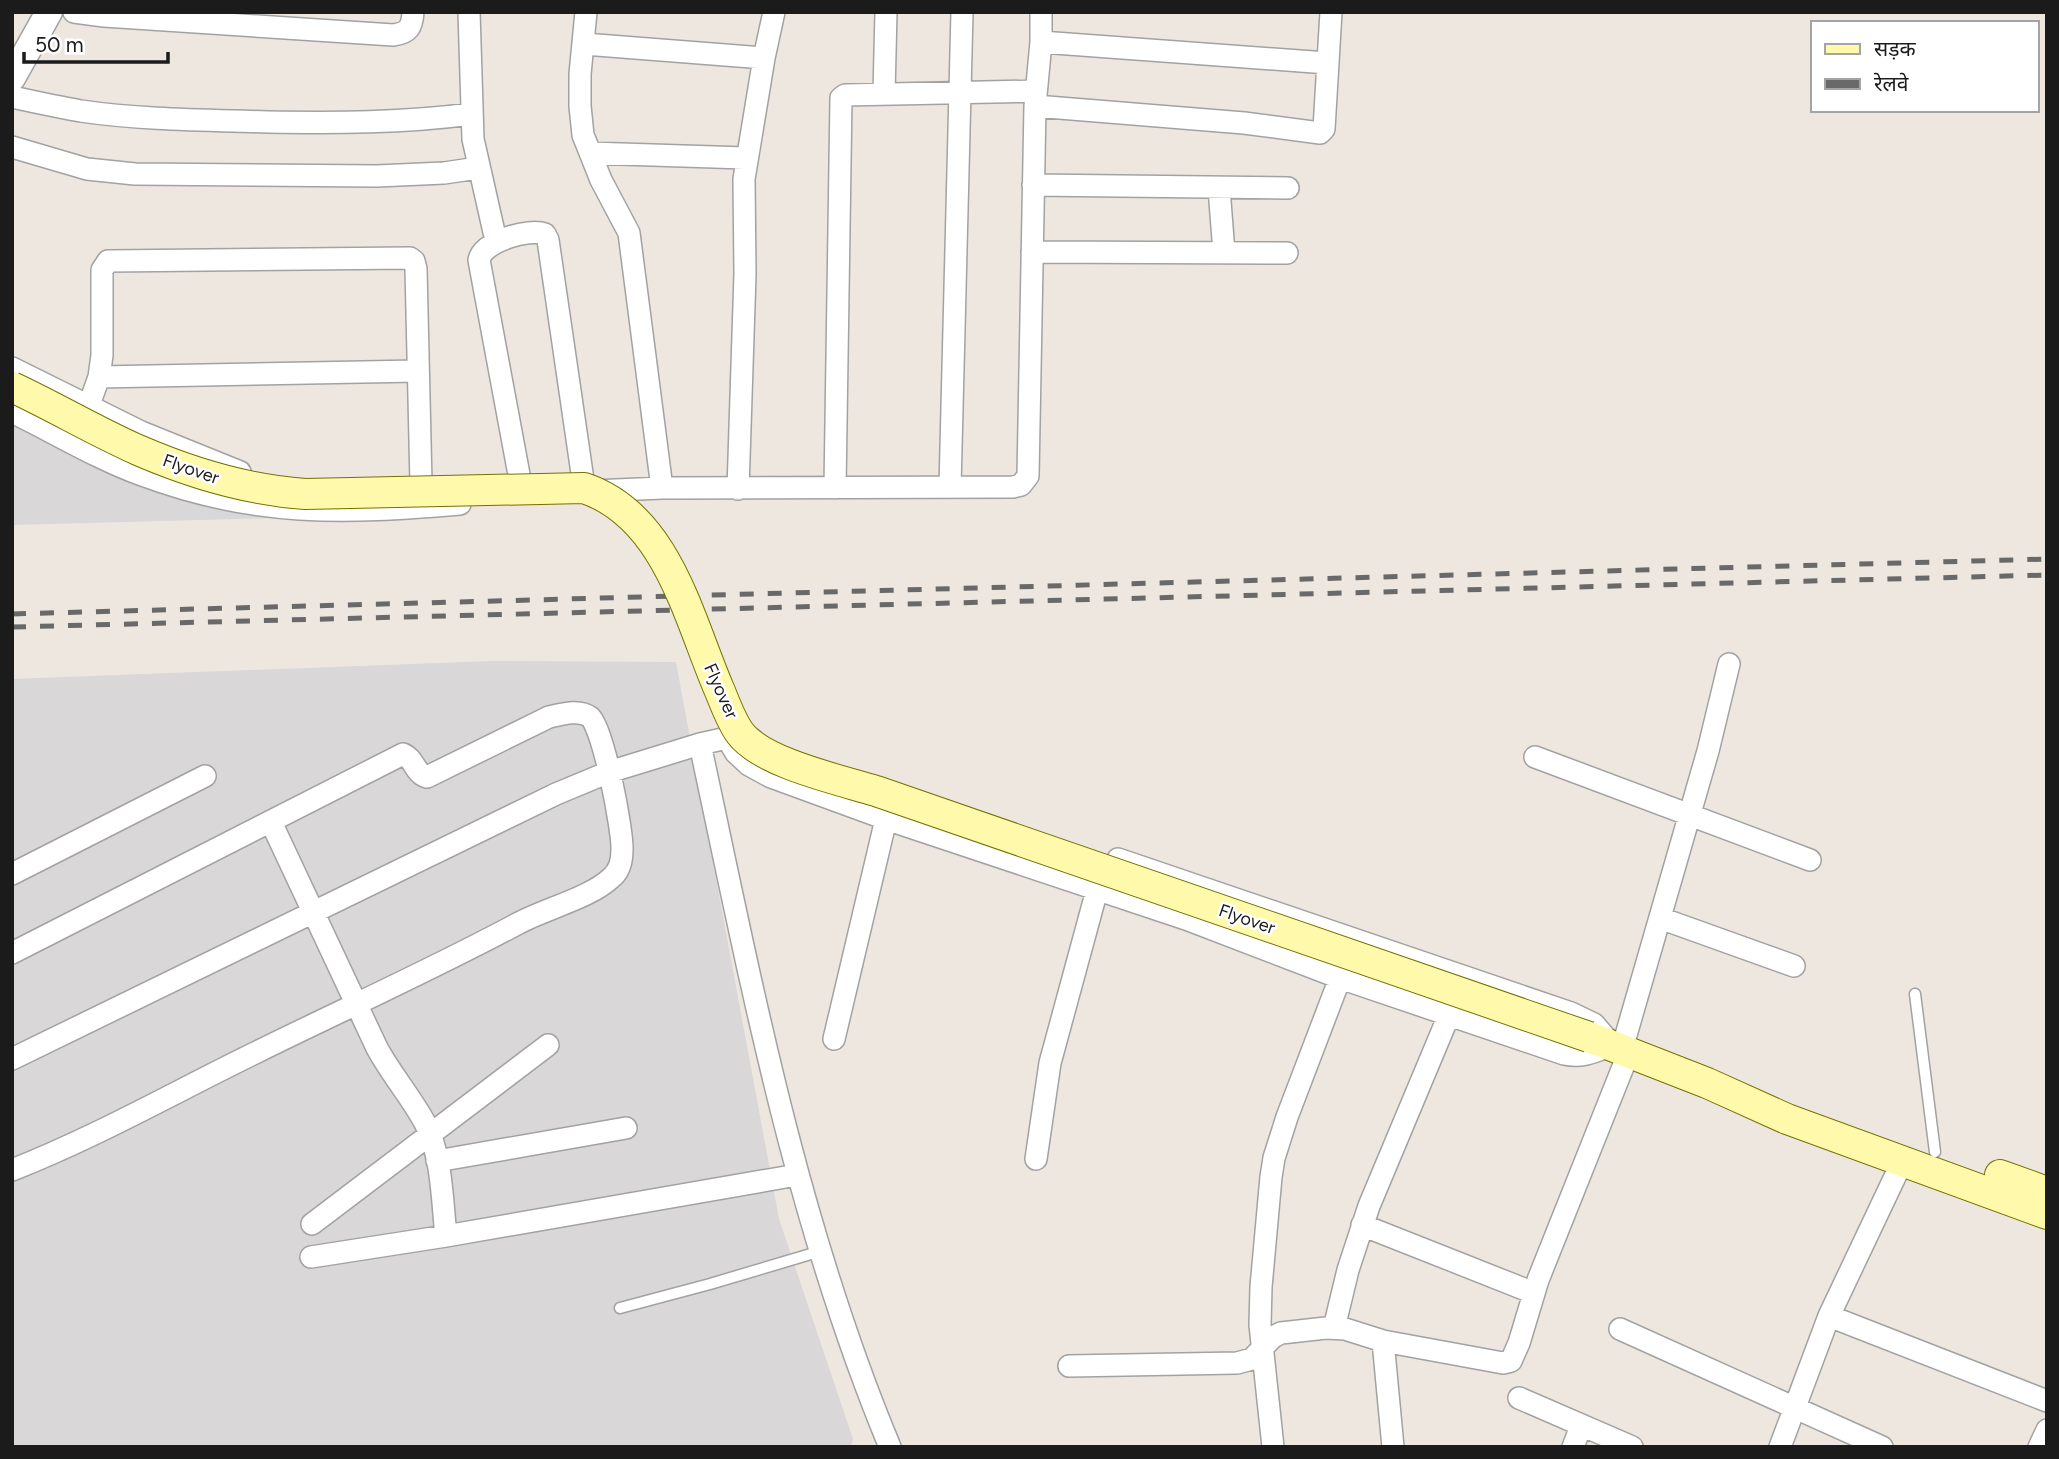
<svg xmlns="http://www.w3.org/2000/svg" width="2059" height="1459" font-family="Figtree,'Noto Sans Devanagari',sans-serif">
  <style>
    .residential { fill: #d9d7d8 }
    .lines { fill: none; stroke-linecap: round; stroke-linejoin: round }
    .service-casing { stroke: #a2a2a2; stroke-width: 13 }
    .minor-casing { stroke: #a2a2a2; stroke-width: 24 }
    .tertiary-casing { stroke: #a2a2a2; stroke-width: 29 }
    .secondary-casing { stroke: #737200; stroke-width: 32 }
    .service { stroke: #fff; stroke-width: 10 }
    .minor { stroke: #fff; stroke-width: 21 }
    .tertiary { stroke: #fff; stroke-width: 26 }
    .secondary { stroke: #fff9ab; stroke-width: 30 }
    .rail { stroke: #696969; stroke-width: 5; stroke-dasharray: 14 14; stroke-linecap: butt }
    .secondary-bridge-casing { stroke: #737200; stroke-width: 32; stroke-linecap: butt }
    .secondary-bridge { stroke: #fff9ab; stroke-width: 30 }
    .labels { text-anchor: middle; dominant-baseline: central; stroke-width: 5; stroke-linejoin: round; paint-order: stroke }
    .street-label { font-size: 18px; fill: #1b1b1b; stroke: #fff }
  </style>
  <rect width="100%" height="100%" fill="#eee7df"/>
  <path class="residential" d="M12,408L200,494L276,518L12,525Z
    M491,661L676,662L779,1219L853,1439L851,1447H12V679Z"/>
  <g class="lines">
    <defs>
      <path id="service" d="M1915,994L1935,1152
        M620,1308L710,1284L821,1251"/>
      <path id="minor" d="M74,12L104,16L393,35C409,33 412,27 413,12
        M469,12L473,139L496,241
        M586,12L580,74V106L583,135L601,180L629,233L662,488
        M1041,42L1327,63
        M584,44L764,58
        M884,93L886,12
        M12,97C35,102 58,107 81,111C142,120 206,120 268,122C336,123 403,123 471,114
        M1035,106L1244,123L1320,133L1324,129L1331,12
        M12,147L87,169L135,174L377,176L444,173L478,168
        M590,153L745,158
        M1033,185L1288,188
        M1219,188L1224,253
        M1032,252L1287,253
        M12,368L141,432L240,472
        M99,377L417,371
        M89,405L99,377L102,355V270L108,261L410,258L414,261L416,269L421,484
        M12,412C55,433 98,459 142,475C254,517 344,514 460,504
        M520,480L479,260C483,241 529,228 545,234L548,240L583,480
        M950,487L962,12
        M835,488L841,98L845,95L1036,91
        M738,489L745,274L744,179L764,58L774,12
        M593,491L662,488L1013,487L1021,485L1028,476L1035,106L1041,42V12
        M727,738L736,753L749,765L771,777L886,819L1186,919L1340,978L1564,1054C1583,1058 1594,1052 1612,1045L1594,1024L1571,1013L1118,859
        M700,744C751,982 796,1222 890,1447
        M1535,757L1810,860
        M271,822L377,1048C391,1074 411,1097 425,1123C442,1155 442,1199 446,1236
        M12,874L205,776
        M1660,918L1794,966
        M12,953L403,754C414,758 415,774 427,777L549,717C562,714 579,709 590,717C603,727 623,831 622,850C622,861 620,871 611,878C590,898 544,909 517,924C431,970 342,1010 255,1053C175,1092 96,1137 12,1170
        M834,1039L886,819
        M1622,1049L1708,751L1729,664
        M12,1059L556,794L609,772L700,744L727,738L752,739
        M1036,1159L1050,1063L1097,890
        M437,1161L626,1128
        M312,1224L548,1045
        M1362,1225L1534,1293
        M311,1257L446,1236L797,1175
        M1829,1316L2047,1401
        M1334,1328L1348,1270L1369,1206L1449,1015
        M1620,1329L1882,1447
        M1383,1341L1393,1447
        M1069,1366L1237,1363L1252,1359L1273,1337L1281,1333L1326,1328L1345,1329L1383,1341L1503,1363L1511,1361L1519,1343L1538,1280L1629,1052
        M1519,1398L1632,1447
        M1273,1447L1260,1325L1261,1287L1271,1177L1274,1158L1287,1117L1340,978
        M1573,1447L1581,1426
        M1780,1447L1829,1316L1902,1162
        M2039,1447L2047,1430"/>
      <path id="tertiary" d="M12,78L49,12"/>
      <path id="secondary" d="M1589,1037L1707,1083L1787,1119L2047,1214
        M2000,1175L2047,1192"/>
    </defs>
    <use href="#service" class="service-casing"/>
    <use href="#minor" class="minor-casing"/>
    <use href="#tertiary" class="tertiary-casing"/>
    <use href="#secondary" class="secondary-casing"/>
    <use href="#service" class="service"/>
    <use href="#minor" class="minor"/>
    <use href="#tertiary" class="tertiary"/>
    <use href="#secondary" class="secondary"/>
    <path class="rail" d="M12,614L2047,559
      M12,627L2047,575"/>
    <defs>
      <path id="secondary-bridge" d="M12,387C55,407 95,431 138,450C191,473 248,490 305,494L584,488C667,516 688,617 719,689C725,703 731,721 740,733C762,763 840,780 876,791L1589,1037"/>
    </defs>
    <use href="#secondary-bridge" class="secondary-bridge-casing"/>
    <use href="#secondary-bridge" class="secondary-bridge"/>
  </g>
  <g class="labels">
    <g class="street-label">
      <text transform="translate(191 469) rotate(19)">Flyover</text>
      <text transform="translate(721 691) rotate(66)">Flyover</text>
      <text transform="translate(1247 919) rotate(19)">Flyover</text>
    </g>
  </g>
  <rect width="2059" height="1459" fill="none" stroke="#1b1b1b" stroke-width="28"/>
  <rect x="1811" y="21" width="228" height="91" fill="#ffffff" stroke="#a4a4a4" stroke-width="2"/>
  <rect x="1825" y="44" width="35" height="10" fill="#fff9ab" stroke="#a4a4a4" stroke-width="2"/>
  <text x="1874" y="56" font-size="21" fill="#1b1b1b">सड़क</text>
  <rect x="1825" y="79" width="35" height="10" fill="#696969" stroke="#a4a4a4" stroke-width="2"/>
  <text x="1874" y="91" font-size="21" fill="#1b1b1b">रेलवे</text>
  <path d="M24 52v10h144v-10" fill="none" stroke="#1b1b1b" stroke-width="3.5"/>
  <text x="35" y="52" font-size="21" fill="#1b1b1b" stroke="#ffffff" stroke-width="5" paint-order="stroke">50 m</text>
</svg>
